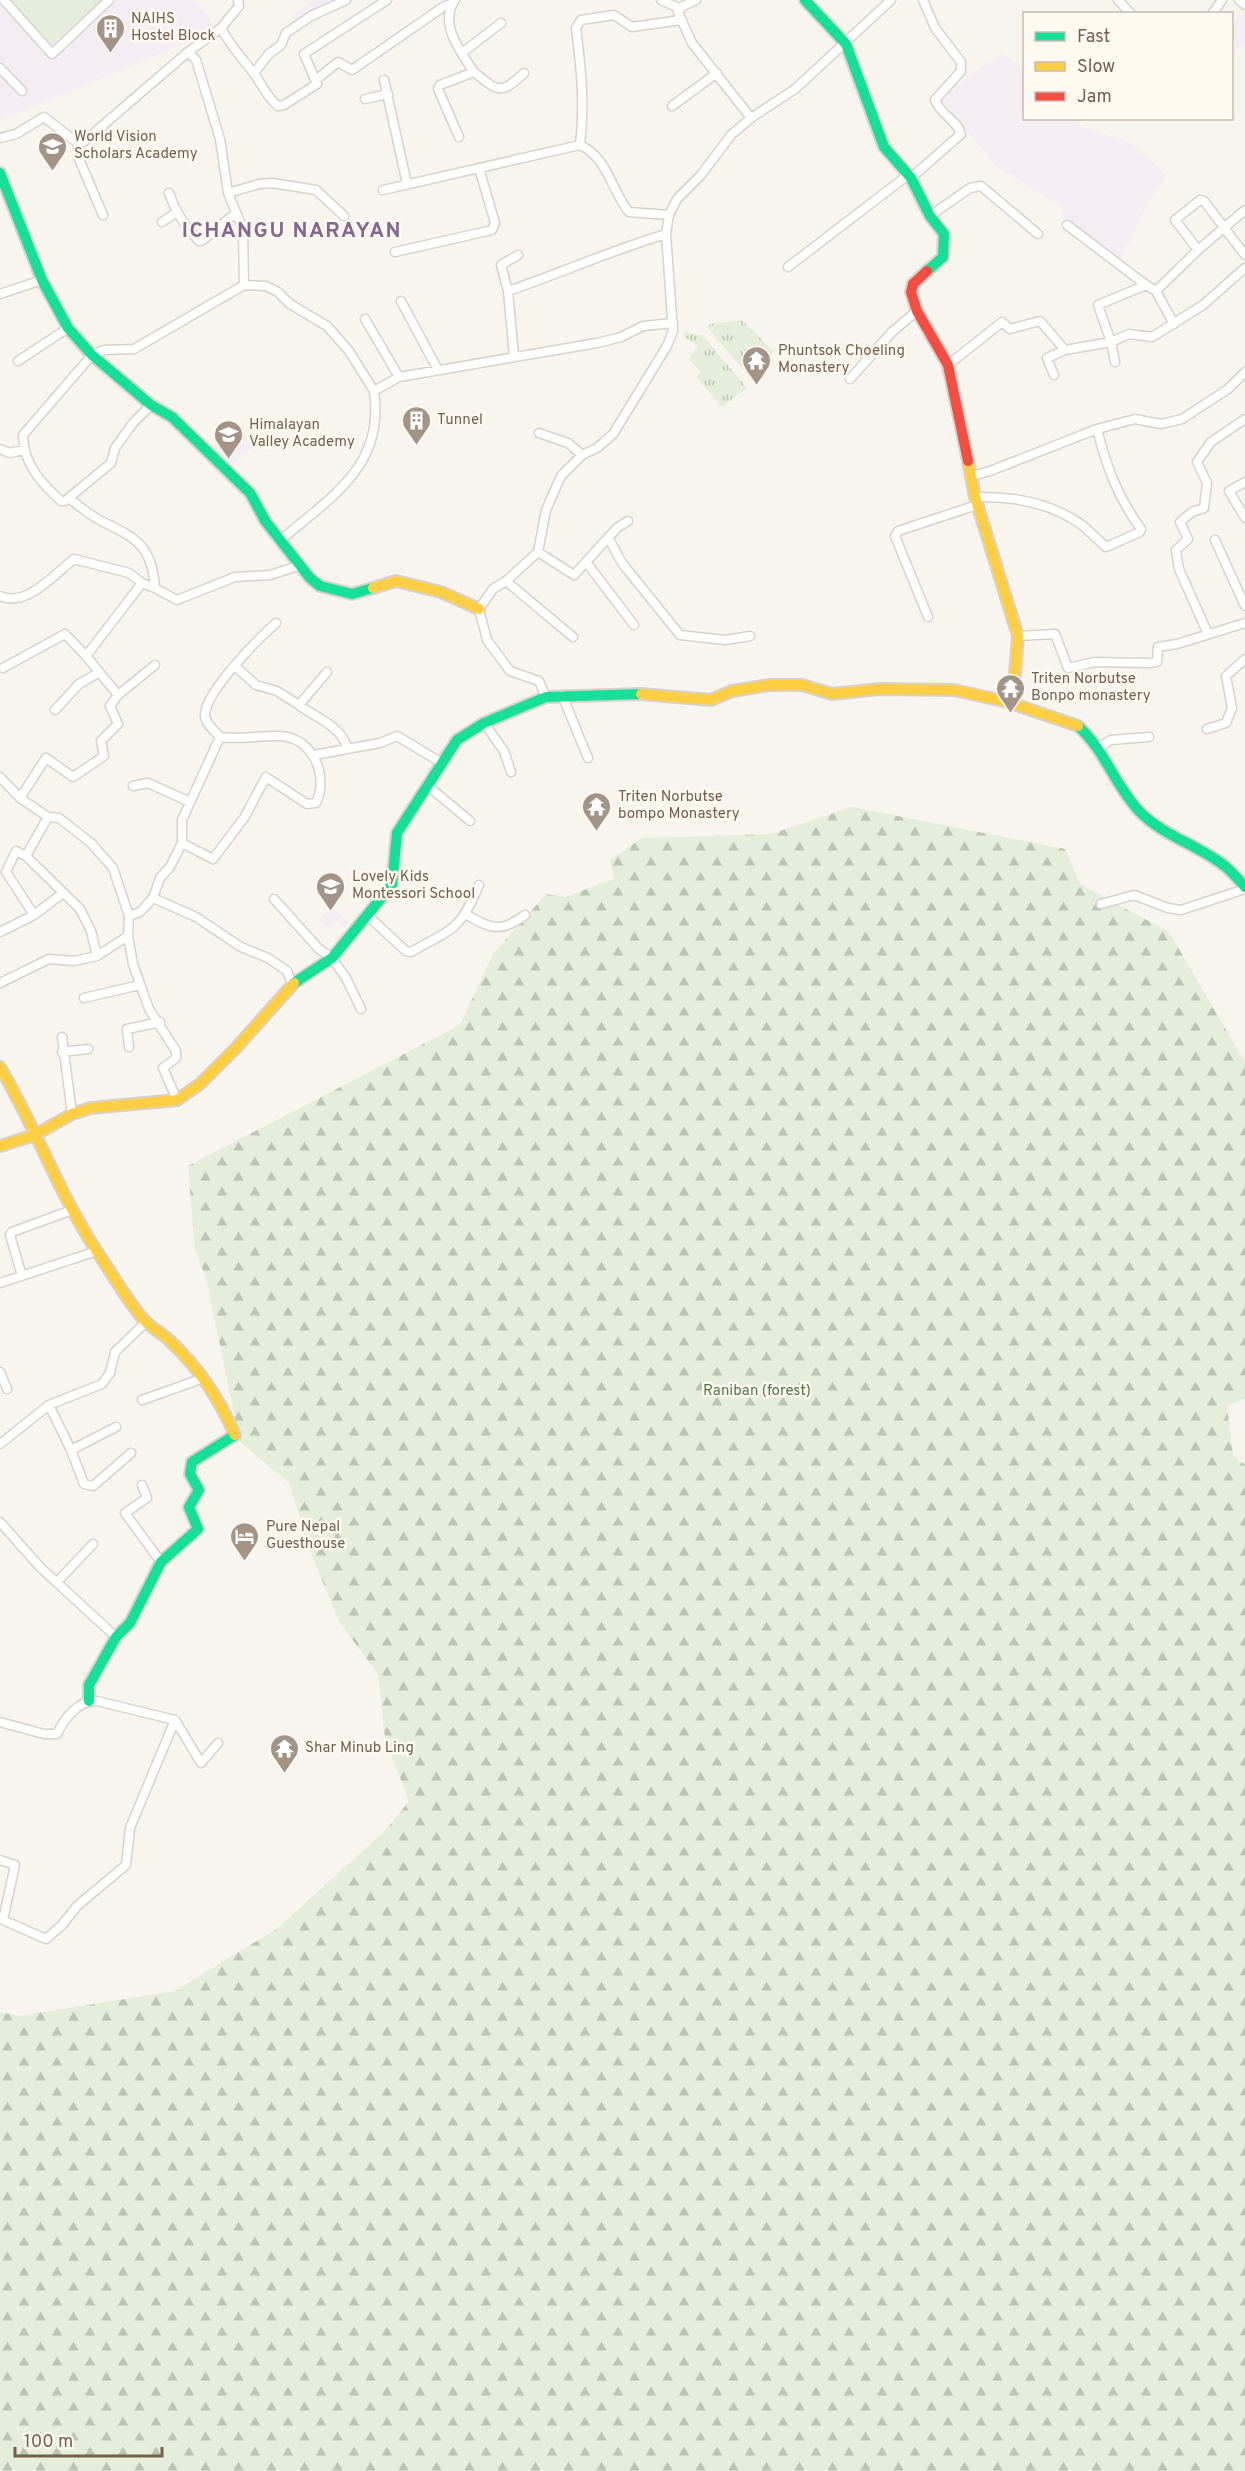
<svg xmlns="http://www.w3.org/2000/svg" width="1245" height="2471" font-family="Overpass,sans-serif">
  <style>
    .education { fill: #f5edf4 }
    .grass { fill: url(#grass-tufts) }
    .forest { fill: url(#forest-firs) }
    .garden { fill: #e4eeda }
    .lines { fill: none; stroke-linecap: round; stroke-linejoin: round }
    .street-casing { stroke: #d7d2cc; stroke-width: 11 }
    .fast-casing { stroke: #d8d2cc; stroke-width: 14 }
    .slow-casing { stroke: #d8d2cc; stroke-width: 14 }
    .jam-casing { stroke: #d8d2cc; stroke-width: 14 }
    .street { stroke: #fefefc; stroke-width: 8 }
    .fast { stroke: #16e098; stroke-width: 10 }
    .slow { stroke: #ffcf43; stroke-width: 10 }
    .jam { stroke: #f24e42; stroke-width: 10 }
    .labels { text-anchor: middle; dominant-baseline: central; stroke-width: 5; stroke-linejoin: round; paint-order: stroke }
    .poi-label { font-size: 15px; fill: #75604f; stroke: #fefaf1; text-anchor: start }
    .park-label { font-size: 15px; fill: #537948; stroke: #fefaf1 }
    .district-label { font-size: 21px; font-weight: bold; letter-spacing: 1.5px; fill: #866790; stroke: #fefaf1 }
  </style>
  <defs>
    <pattern id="grass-tufts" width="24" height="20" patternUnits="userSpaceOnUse" patternTransform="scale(1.5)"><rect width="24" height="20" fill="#e4eeda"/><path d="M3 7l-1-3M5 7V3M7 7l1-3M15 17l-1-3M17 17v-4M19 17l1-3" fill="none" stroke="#bdc4b3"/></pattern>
    <pattern id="forest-firs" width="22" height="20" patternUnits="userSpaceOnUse" patternTransform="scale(1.5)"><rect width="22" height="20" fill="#e4eeda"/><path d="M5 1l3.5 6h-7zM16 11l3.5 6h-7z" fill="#bdc4b3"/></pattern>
  </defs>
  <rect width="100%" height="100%" fill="#f8f5ee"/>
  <path class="education" d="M0,0H196L218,30L0,121Z
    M306,0H339L299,22L292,15L308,4Z
    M1242,12L1245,14V46L1241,44L1232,55V23Z
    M1002,53L1024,68V118L1074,119L1084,128L1131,142L1167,176L1148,202L1120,261L1067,225L1061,207L995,165L940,97Z
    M233,430L242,431L252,448L227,470L210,450Z
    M331,907L349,922L344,928L337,921L328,930L319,918Z"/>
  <path class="grass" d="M742,320L774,352L753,381L707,327L710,324Z
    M684,331L703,336L747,388L722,407L696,377L701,372L689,359L698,345L683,336Z"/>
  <path class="forest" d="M852,807L1065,849L1080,884L1169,932L1245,1062V1398L1227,1406L1233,1455L1245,1465V2471H0V2012L19,2016L175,1991L278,1928L385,1831L409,1801L385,1738L378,1674L340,1623L313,1558L289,1483L240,1442L206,1278L195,1249L188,1166L460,1025L493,954L546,894L565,897L614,879L610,860L642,838L771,834Z"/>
  <path class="garden" d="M11,0H102L52,45Z"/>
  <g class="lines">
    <defs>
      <path id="street" d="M4,0L52,54L109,0
        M455,0C438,24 461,52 474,72L440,85L438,89L459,137
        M661,0L679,8
        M696,0L683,6L678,12L692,43L751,118
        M1118,0L1131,14
        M1239,0L1245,5
        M1212,14L1222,0
        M221,28C230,45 240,56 252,71C262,83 265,96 278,106L284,105L317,84L304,54L387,0
        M188,52L196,60L220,139L228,193L243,229L244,285
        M462,53L501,23
        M0,68L22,91
        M474,72C498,91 500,96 524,73
        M254,73L269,54L281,45L286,33L311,16L346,0
        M317,79L338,62L352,70L443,7L453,3
        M384,80L407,184
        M365,99L388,94
        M672,106L717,73
        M0,138L16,134L44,117L80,145L188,52L221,28L239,6L238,0
        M80,145L79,159L103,215
        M580,145C585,104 581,68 576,28L581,20L614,15L632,27L681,20
        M911,178L961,134C957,120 940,114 935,100L961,71V62L935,28L923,0
        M383,190L580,145C609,159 610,189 629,212L669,215L677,199L701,175L731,135L751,118L795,89L891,0
        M169,193C175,211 185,227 199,241L203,240L236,213
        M228,193L259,184L272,183L316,190L344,216
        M930,216L970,188L981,186L1038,234
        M162,222L177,212
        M1067,225L1146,285
        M1198,250L1245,210
        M395,252L492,230L495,223L479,168
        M788,267L908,175
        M508,291L501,265L518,255
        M0,294L42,280
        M401,301L438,370
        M365,319L399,377
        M1174,324L1156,291L1198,250L1175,220L1200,200L1204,201L1245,255
        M514,357L508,291C561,273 612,250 666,234
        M18,361L68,328
        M1115,362L1111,342L1129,334L1152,337L1203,305L1245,268
        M948,365L1002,322L1010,329L1040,321L1065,350L1111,342L1098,305L1146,285L1156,291
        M1054,375L1047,358L1065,350
        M850,379L892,332L917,311
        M151,405L133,423L115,448L111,463L65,501H61C40,482 23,463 23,435L92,355L104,350L134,349L244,285L266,286L278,292L290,304L327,326L349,351L374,391
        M539,433L568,443L582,455
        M0,449L10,453L23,450
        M972,476L990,471L1097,429L1135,419L1161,424L1182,419L1228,389L1245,372
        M1245,482L1229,491L1245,518
        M975,497C1013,496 1050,502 1082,525C1090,532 1098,540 1106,547L1140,532L1141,529C1117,496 1107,468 1097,429
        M70,499C80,507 90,515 101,521C136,538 152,545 155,588L177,600L235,577L270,575L298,566
        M608,537L622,563L680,635L725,640L750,636
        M282,539C332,496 385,466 374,391L399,377L597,343L621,337L643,326L673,323
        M1215,540L1245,606
        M538,552L574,575L617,528L628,521
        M586,562L634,625
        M506,581L573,637
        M0,596C26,608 55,574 74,559L129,573L142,583L155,588
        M928,617L895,536L898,531L977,505
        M1208,634L1179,569L1176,550L1188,539L1180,522L1192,512L1204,508L1207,483L1197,462L1211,442L1245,419
        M1018,636L1055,634L1068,668L1095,662L1148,663L1157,662L1158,647L1177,644L1245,623
        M155,665L118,695L110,706L118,724L101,741L104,756L73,777L46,758L20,798L48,817L59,818L91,843L113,868L129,916L128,936L133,964L149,1009L176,1051V1058L163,1068L177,1100
        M235,666L256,685L277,691L299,705L327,672
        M3,668L65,634L86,656
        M118,695L86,656L142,583
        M562,695L588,758
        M546,697L539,681L510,671L487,640L479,609L493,589L506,581L538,552L546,510L561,476L582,455L597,448L613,434L667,346L673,331L666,234L669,215
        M299,705C315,717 341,726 347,747
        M55,710L79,684L98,673
        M484,723L504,751L511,772
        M1207,729L1226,723L1232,708L1226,676L1245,659
        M1099,747L1111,740L1149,737
        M314,755L380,743L397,736L442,763
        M0,777L20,798
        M133,786L148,783L190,802
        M428,786L470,821
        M182,843L213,859L244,818L266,777L307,804L316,803C329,776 313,738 281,736C260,735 242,740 220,737C215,731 204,723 205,714C207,690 258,639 276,623
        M26,856L80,909L91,931L97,956L128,936
        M153,898L196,917L241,947L268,958L287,971L292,984
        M274,899L319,949L332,958L346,978L361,1009
        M1101,904L1134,895L1168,908L1181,910L1245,889
        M34,915L6,872L16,851L26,856L48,817
        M467,915C491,929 501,933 525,915
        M129,916L140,912L153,898L160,878L170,867L182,843V820L220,737
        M368,916L406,951L411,952C453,928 459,932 479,885
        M0,932L34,915L63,893
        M0,983L49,959L74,961L97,956
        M84,998L140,985
        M62,1037L72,1114
        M129,1047L127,1029L160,1022
        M62,1052L88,1049
        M22,1276L10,1235L12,1232L72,1210
        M0,1283L97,1251
        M0,1372L7,1389
        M142,1400L201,1379
        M49,1405L71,1450L116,1427
        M0,1444L49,1405L102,1384L110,1373L115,1352L146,1322
        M71,1450L84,1484L93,1486L131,1453
        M142,1485L147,1498L125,1513L161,1562
        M0,1522L40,1567L116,1637
        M57,1582L93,1544
        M0,1722L44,1734H57C64,1719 78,1700 97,1701L175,1720L201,1763L218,1743
        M0,1860L15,1865L3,1920L46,1939L62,1925L77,1906L126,1865L130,1828L175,1720"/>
      <path id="fast" d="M805,0L846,44L884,147L911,178L930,216L944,234L943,257L927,271
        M0,173L42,280L68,328L92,355L151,405L172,417L250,493L266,522L310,578L320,586L352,594L373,588
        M1078,726C1105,750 1115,786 1140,812C1165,837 1199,845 1226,867C1233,873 1239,880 1245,887
        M294,983L332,958L392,885L397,833L457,740L484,723L546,697L641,694
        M89,1701V1685L116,1637L130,1623L161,1562L198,1529L189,1507L199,1490L190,1474L192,1462L235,1435"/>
      <path id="slow" d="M968,461L975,497L1018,636L1014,686L1008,702
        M373,588L396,581L441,592L479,609
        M641,694L711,700L732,691L769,685H802L832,694L880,689L954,690L1008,702L1078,726
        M0,1067C36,1128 59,1194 98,1253C113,1275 127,1301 145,1321C152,1328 163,1334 170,1341C198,1367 220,1400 235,1435
        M0,1146L35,1135L72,1114L91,1108L177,1100L200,1084L236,1048L294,983"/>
      <path id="jam" d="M927,271L913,284L911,292L917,311L948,365L968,461"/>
    </defs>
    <use href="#street" class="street-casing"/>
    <use href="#fast" class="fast-casing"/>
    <use href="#slow" class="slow-casing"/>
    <use href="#jam" class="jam-casing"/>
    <use href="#street" class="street"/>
    <use href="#fast" class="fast"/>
    <use href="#slow" class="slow"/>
    <use href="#jam" class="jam"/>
  </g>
  <defs>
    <symbol id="building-pin" viewBox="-11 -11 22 30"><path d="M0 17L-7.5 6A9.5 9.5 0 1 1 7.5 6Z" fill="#a39487" stroke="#fefaf1"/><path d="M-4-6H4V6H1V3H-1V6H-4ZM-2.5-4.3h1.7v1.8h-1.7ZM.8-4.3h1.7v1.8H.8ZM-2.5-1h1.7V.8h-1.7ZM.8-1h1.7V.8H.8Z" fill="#fff"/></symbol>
    <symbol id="school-pin" viewBox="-11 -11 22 30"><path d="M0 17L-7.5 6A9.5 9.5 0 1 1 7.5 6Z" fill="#a39487" stroke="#fefaf1"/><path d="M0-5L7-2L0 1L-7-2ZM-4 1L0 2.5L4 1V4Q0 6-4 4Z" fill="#fff"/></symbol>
    <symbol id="temple-pin" viewBox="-11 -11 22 30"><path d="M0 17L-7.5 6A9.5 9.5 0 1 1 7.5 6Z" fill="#a39487" stroke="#fefaf1"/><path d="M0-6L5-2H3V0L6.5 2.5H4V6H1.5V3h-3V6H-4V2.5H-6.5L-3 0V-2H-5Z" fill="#fff"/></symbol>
    <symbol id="hotel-pin" viewBox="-11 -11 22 30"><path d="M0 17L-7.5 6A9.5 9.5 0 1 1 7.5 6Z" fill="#a39487" stroke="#fefaf1"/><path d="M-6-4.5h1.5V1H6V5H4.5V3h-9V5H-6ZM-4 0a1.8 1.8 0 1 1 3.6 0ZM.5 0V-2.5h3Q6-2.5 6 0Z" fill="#fff"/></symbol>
  </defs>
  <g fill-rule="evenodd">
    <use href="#building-pin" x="94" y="12" width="33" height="45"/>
    <use href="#school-pin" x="36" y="130" width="33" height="45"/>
    <use href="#temple-pin" x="740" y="344" width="33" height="45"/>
    <use href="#building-pin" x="400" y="404" width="33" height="45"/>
    <use href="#school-pin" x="212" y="418" width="33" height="45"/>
    <use href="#temple-pin" x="994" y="672" width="33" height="45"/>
    <use href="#temple-pin" x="580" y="790" width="33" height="45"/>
    <use href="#school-pin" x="314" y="870" width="33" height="45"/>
    <use href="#hotel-pin" x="228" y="1520" width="33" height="45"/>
    <use href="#temple-pin" x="268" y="1732" width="33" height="45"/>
  </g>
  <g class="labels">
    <g class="poi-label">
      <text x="131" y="19">NAIHS<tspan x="131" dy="17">Hostel Block</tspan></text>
      <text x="74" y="137">World Vision<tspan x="74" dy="17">Scholars Academy</tspan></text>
      <text x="778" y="351">Phuntsok Choeling<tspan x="778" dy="17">Monastery</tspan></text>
      <text x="437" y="420">Tunnel</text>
      <text x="249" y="425">Himalayan<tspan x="249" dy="17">Valley Academy</tspan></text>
      <text x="1031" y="679">Triten Norbutse<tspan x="1031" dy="17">Bonpo monastery</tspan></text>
      <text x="618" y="797">Triten Norbutse<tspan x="618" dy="17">bompo Monastery</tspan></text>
      <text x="352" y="877">Lovely Kids<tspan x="352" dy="17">Montessori School</tspan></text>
      <text x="266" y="1527">Pure Nepal<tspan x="266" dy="17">Guesthouse</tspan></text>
      <text x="305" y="1748">Shar Minub Ling</text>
    </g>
    <g class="park-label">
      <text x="757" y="1391">Raniban (forest)</text>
    </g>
    <g class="district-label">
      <text x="292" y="231">ICHANGU NARAYAN</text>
    </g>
  </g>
  <rect x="1023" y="12" width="210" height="108" fill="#fefaf1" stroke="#c7bcb0" stroke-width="1.5"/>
  <rect x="1035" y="32" width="30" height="9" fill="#16e098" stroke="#c7bcb0" stroke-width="1.5"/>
  <text x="1077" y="42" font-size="18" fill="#75604f">Fast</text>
  <rect x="1035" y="62" width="30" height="9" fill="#ffcf43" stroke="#c7bcb0" stroke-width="1.5"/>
  <text x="1077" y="72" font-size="18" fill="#75604f">Slow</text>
  <rect x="1035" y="92" width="30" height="9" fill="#f24e42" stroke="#c7bcb0" stroke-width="1.5"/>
  <text x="1077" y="102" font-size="18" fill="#75604f">Jam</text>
  <path d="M15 2447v9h147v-9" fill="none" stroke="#75604f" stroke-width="3"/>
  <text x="24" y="2447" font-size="18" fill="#75604f" stroke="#fefaf1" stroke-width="4.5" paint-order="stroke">100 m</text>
</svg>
